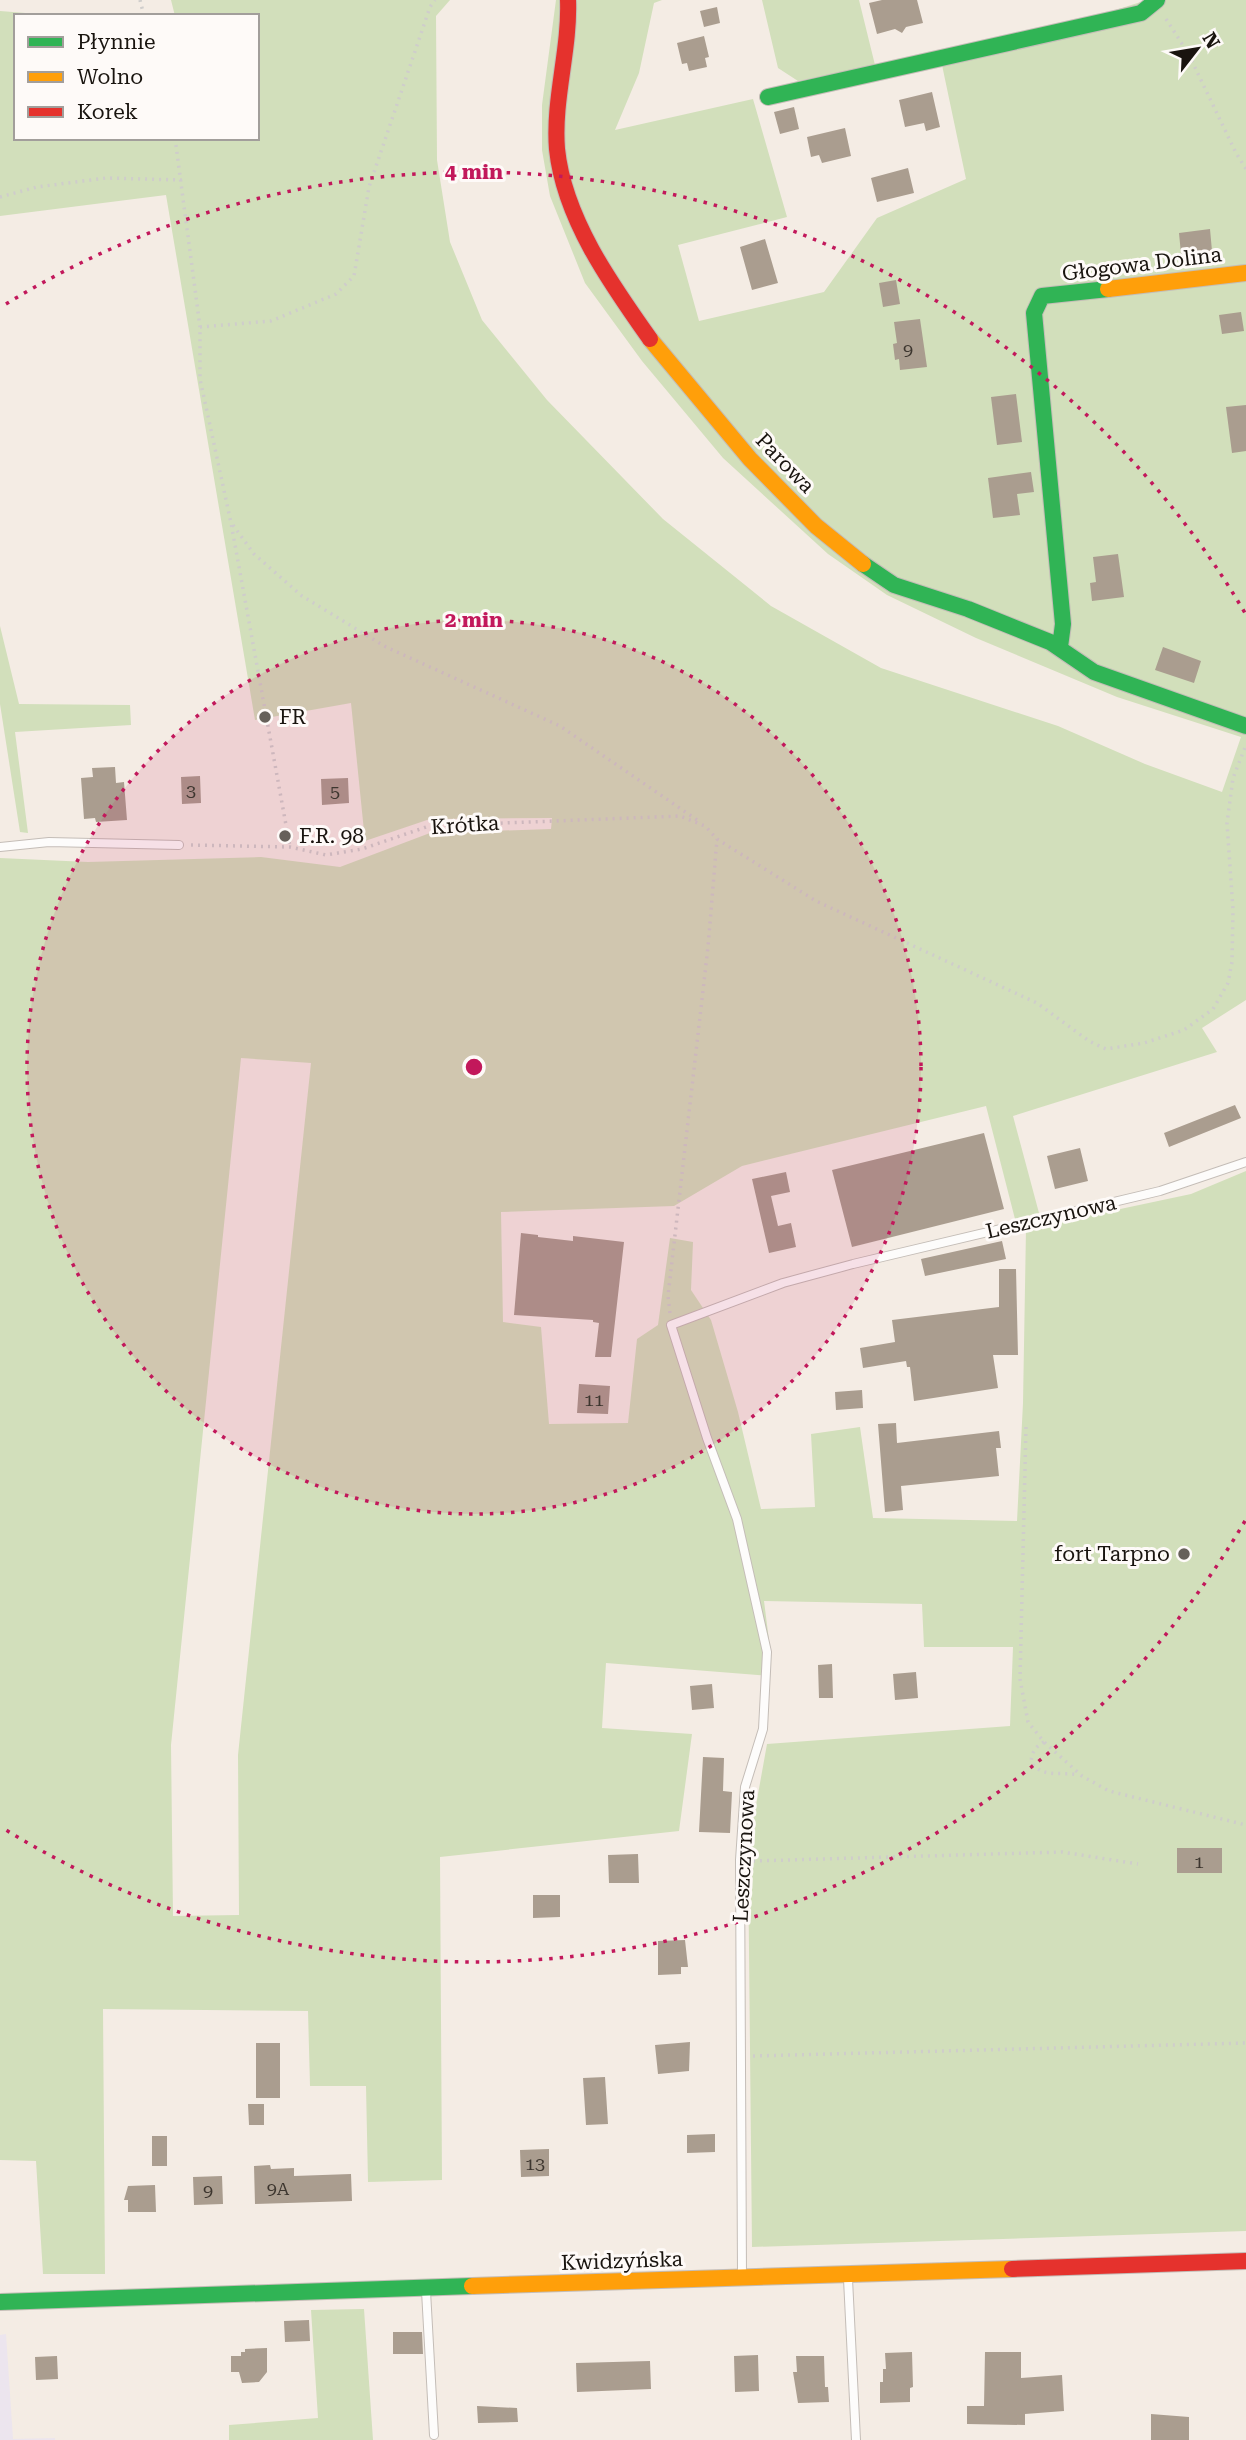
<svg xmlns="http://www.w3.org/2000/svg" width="1246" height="2440" font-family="'Roboto Serif',serif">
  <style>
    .commercial { fill: #ece5ee }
    .green { fill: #d2dfbb; fill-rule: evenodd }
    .building { fill: #aa9d8f }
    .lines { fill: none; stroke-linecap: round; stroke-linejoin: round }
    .lane-casing { stroke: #c4bdb7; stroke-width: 10 }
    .fast-casing { stroke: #c4bdb7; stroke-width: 18 }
    .slow-casing { stroke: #c4bdb7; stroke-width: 18 }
    .jam-casing { stroke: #c4bdb7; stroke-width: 18 }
    .path { stroke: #cfcdcb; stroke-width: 3.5; stroke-dasharray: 2 5; stroke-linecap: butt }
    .lane { stroke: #fdfcfb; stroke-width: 8 }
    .fast { stroke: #30b455; stroke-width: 16 }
    .slow { stroke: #ff9f0a; stroke-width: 16 }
    .jam { stroke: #e5322d; stroke-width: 16 }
    .ring { fill: none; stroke: #c2185b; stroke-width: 3.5; stroke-dasharray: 3.5 7 }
    .poi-dot { fill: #66605a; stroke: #fefaf8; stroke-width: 2.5 }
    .labels { text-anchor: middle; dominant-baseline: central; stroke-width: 6; stroke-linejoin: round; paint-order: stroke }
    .number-label { font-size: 18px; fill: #3d362f }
    .street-label { font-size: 21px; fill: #19140f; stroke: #fefaf8 }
    .poi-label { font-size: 21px; fill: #19140f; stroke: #fefaf8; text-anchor: start }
    .centre { fill: #c2185b; stroke: #fefaf8; stroke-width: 3.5 }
    .ring-label { font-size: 21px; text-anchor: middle; font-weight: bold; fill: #c2185b; stroke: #fefaf8; stroke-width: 6; stroke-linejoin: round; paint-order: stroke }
  </style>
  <rect width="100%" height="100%" fill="#f4ece4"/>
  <path class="commercial" d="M6,2334L13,2439L55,2438V2440H0V2335Z"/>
  <path class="green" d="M171,0H450L436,16L437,160L450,242L482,320L547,400L663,519L771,606L881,668L1058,726L1145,764L1222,792L1241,737L1117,697L976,638L887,595L828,554L723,458L642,361L585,283L550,196L542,150V105L556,0H662L654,3L639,73L615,130L753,99L787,217L678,245L699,321L824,292L877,218L966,179L942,65L1147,0H1246V1000L1202,1028L1217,1052L1013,1116L1039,1213L1015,1219L986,1106L742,1166L674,1206L501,1212L503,1322L541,1327L549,1424L628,1423L637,1339L658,1325L670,1238L693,1242L691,1290L711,1320L738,1412L761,1509L815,1507L811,1434L860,1427L873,1518L1017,1521L1023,1403L1026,1229L1191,1194L1246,1171V2231L752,2247L748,1850L767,1744L1010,1726L1013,1647H924L922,1604L764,1601L771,1656L770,1676L606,1663L602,1728L692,1734L679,1831L440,1857L442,2180L368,2182L366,2086H310L308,2011L103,2009L105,2274H43L36,2161L0,2160V858L88,862L261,857L340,867L430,833L551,829L552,818L430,819L365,841L351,703L255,720L166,195L0,216V11L64,16H16V138H257V16H175ZM241,1058L311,1063L238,1755L239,1915L173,1916L171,1745Z
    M762,0H859L875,65L798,81L778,68Z
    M0,626L19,704L130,705L131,725L15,732L28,833L20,832L0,704Z
    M364,2309L373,2440H229V2425L318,2418L311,2310Z"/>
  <path class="building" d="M882,0H917L923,23L906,27L902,33L895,29L877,34L869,3Z
    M717,7L720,23L704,27L700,11Z
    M704,36L709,57L705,58L707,67L689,71L687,63L682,64L677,43Z
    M932,92L940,127L926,131L924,123L905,127L899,100Z
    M794,107L799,129L780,134L774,112Z
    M845,128L851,156L822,163L819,155L811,157L807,137Z
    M908,168L914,193L877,202L871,178Z
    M1210,229L1212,251L1181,254L1179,233Z
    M765,239L778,283L752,290L740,247Z
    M896,280L900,304L883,307L879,283Z
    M1241,312L1244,331L1222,334L1219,315Z
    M920,319L927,367L900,370L899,359L895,360L893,344L897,343L894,322Z
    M1016,394L1022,442L997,445L991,397Z
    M1246,405V451L1232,453L1226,407Z
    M1031,472L1034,492L1017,494L1020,515L993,518L988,478Z
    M1118,554L1124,597L1092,601L1090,583L1096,582L1093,557Z
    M1163,647L1201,661L1194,683L1155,670Z
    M115,767L116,783L124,782L127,820L96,822L95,818L84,819L81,778L93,777L92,768Z
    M200,776L201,803L182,804L181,777Z
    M348,778L349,803L322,805L321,779Z
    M1235,1105L1241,1118L1169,1147L1164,1133Z
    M984,1133L1004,1209L852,1247L832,1170Z
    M1080,1148L1088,1181L1055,1189L1047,1156Z
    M786,1172L790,1192L771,1196L778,1226L791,1223L796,1247L769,1253L752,1179Z
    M521,1233L538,1235V1237L573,1241V1236L624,1242L611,1357H595L599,1323L593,1322V1320L514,1315Z
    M1002,1241L1006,1259L925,1276L921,1259Z
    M999,1269H1016L1018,1355H993L998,1388L914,1401L910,1367H907L906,1361L863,1368L860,1348L895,1342L892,1320L999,1307Z
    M579,1384L610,1386L608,1414L577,1413Z
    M862,1390L863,1408L836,1410L835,1392Z
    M896,1423L897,1443L999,1431L1001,1448H996L999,1476L901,1486L903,1510L885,1512L878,1424Z
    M832,1664L833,1698H819L818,1665Z
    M916,1672L918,1698L895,1700L893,1674Z
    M712,1684L714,1708L692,1710L690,1686Z
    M703,1757L724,1758L723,1791L732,1792L730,1833L699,1832Z
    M1177,1848H1222V1873H1177Z
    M638,1854L639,1883H609L608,1855Z
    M533,1895H560V1917L533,1918Z
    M685,1940L688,1967H681V1974L658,1975V1941Z
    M690,2042L689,2071L658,2074L655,2045Z
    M256,2043H280V2098H256Z
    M605,2077L608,2124L586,2125L583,2078Z
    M248,2104H264V2125H249Z
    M715,2134V2152L687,2153V2135Z
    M152,2136H167V2166H152Z
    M549,2149V2176L521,2177L520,2150Z
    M270,2165L271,2169L294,2168V2176L351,2174L352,2201L255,2204L254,2166Z
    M222,2176L223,2204L194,2205L193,2177Z
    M155,2185L156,2212H128V2200H124L128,2186Z
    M309,2320L310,2341L285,2342L284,2321Z
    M393,2332H422L423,2354H393Z
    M267,2348V2372L259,2382L242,2383L239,2372H231V2356H241V2352H245V2349Z
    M912,2352L913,2387L910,2388V2402L880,2403V2382H883V2369H886L885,2353Z
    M985,2352H1021V2378L1062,2375L1064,2411L1025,2414V2425L967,2424V2406H984Z
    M758,2355L759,2391L735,2392L734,2356Z
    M57,2356L58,2379L36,2380L35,2357Z
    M796,2356H824L825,2387H828L829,2402L798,2403L793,2372H797Z
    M650,2361L651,2389L577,2392L576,2363Z
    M477,2406L517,2408L518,2422L478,2423Z
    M1151,2414L1189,2417V2440H1151Z"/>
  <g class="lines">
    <defs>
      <path id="lane" d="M0,847L49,842L179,845
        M742,2275L740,1860L745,1787L763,1729L767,1652L737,1519L707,1438L671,1325L783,1283L853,1264L1160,1191L1246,1162
        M848,2279L856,2440
        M426,2291L434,2435"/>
      <path id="fast" d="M768,97L1141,13L1157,0
        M863,564L894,585L968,609L1050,642L1094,672L1246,726
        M1060,647L1063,624L1034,313L1042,296L1108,289
        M0,2302L472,2286"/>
      <path id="slow" d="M1108,289L1246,273
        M650,339L750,459L816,526L863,564
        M472,2286L1012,2269"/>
      <path id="jam" d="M568,0C570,50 553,99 557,149C564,218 611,284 650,339
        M1012,2269L1246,2261"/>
    </defs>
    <use href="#lane" class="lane-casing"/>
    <use href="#fast" class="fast-casing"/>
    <use href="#slow" class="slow-casing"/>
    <use href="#jam" class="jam-casing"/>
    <path class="path" d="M140,0L144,16
      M1166,19L1188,53L1236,153L1246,169
      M175,138L200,327V379L231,523L290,847
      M0,197L37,187L106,178L182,180
      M200,327L271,321L336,294L354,276L369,187L430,7L435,0
      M233,525L254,554L302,596L386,647L560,726L700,822
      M191,845L290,847L326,855L362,849L429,826L680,816L705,826L717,839L816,901L1037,1003L1089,1041L1106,1049L1144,1043L1184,1030L1213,1009L1228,983L1232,962L1233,910L1227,823L1233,778L1246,745
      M670,1313L668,1296L708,947L717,839
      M1026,1427L1020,1679L1028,1722L1044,1742L1082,1776L1109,1791L1246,1825
      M1044,1742C1035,1747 1032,1752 1031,1762C1043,1779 1061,1771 1078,1775
      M753,1861L1062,1852L1138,1864
      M753,2056L1246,2043"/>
    <use href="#lane" class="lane"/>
    <use href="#fast" class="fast"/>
    <use href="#slow" class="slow"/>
    <use href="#jam" class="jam"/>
  </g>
  <circle cx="474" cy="1067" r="447" fill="#c2185b" fill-opacity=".12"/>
  <g class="ring">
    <circle cx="474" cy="1067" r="447"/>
    <path d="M1245 1521A895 895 0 0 1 6 1830M6 304A895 895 0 0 1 1245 613"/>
  </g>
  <g class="poi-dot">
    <circle cx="265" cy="717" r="7"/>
    <circle cx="285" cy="836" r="7"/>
    <circle cx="1184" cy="1554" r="7"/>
  </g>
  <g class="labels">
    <g class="number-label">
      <text x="908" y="349">9</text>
      <text x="191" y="790">3</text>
      <text x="335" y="791">5</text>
      <text x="594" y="1399">11</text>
      <text x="1199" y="1861">1</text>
      <text x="535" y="2163">13</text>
      <text x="278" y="2188">9A</text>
      <text x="208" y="2190">9</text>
    </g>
    <g class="street-label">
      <text transform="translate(1142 264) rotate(-7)">Głogowa Dolina</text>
      <text transform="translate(785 463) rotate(46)">Parowa</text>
      <text transform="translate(465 825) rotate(-4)">Krótka</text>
      <text transform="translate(1051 1217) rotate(-13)">Leszczynowa</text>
      <text transform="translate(744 1856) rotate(-87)">Leszczynowa</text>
      <text transform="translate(622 2261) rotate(-2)">Kwidzyńska</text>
    </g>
    <g class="poi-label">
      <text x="279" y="717">FR</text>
      <text x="299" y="836">F.R. 98</text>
      <text x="1170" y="1554" text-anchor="end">fort Tarpno</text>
    </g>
  </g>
  <circle cx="474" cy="1067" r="10" class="centre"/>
  <g class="ring-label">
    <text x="474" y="179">4 min</text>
    <text x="474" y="627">2 min</text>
  </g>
  <rect x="14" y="14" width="245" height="126" fill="#fefaf8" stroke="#a29e9b" stroke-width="2"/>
  <rect x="28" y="37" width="35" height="10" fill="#30b455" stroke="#a29e9b" stroke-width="2"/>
  <text x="77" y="49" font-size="21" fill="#19140f">Płynnie</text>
  <rect x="28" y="72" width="35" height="10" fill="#ff9f0a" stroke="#a29e9b" stroke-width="2"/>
  <text x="77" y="84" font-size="21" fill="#19140f">Wolno</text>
  <rect x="28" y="107" width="35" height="10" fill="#e5322d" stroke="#a29e9b" stroke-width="2"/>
  <text x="77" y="119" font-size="21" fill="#19140f">Korek</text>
  <g transform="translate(1197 49) rotate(59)" stroke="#fefaf8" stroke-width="5" paint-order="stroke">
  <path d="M0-5L12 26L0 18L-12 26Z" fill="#19140f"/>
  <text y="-10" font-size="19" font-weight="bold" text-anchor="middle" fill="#19140f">N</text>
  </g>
</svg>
